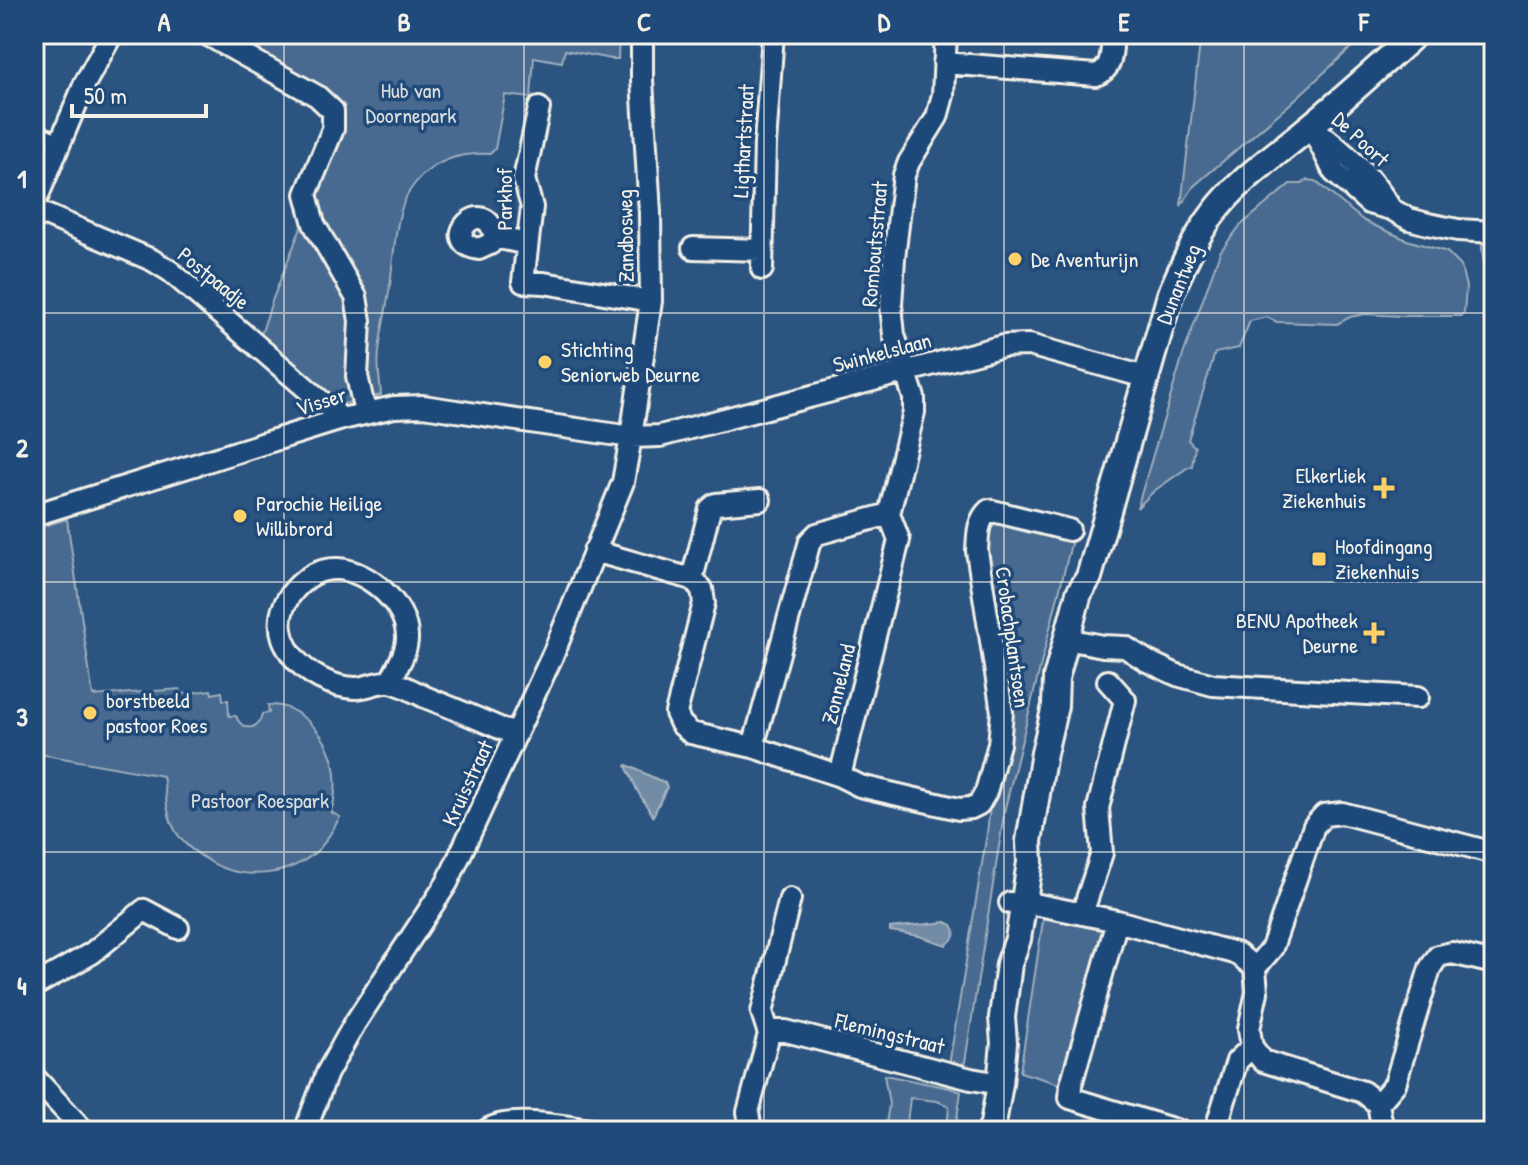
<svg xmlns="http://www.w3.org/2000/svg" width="1528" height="1165" font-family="'Patrick Hand',sans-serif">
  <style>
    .green { fill: #496b90; stroke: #9eaebc; stroke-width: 2 }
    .water { fill: #738ca6; stroke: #a7b4c0; stroke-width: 2 }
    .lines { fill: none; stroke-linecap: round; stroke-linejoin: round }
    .pedestrian-casing { stroke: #f4f1e8; stroke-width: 20 }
    .minor-casing { stroke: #f4f1e8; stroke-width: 26 }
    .tertiary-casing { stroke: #f4f1e8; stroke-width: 30 }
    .pedestrian { stroke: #1f4a7a; stroke-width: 14 }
    .minor { stroke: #1f4a7a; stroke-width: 20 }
    .tertiary { stroke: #1f4a7a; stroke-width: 24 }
    .grid { fill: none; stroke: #f4f1e8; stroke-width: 2; stroke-opacity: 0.55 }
    .poi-dot { fill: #ffd166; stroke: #1f4a7a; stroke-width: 3 }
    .labels { text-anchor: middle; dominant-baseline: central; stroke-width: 7; stroke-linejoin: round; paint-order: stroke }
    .park-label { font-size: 22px; fill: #dadddb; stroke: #1f4a7a }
    .street-label { font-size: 22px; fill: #f4f1e8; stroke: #1f4a7a }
    .poi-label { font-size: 22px; fill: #f4f1e8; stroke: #1f4a7a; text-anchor: start }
    .neatline { fill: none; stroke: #f4f1e8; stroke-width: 3 }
    .grid-label { font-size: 26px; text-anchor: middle; font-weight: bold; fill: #f4f1e8 }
  </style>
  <rect width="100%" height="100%" fill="#2c5481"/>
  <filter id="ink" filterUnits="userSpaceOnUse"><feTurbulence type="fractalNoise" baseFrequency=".0125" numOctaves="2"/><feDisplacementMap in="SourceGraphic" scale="16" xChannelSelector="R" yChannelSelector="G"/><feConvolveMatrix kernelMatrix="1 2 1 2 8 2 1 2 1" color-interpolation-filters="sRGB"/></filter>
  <g filter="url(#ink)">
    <path class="green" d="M223,34H619L618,59H611L565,50L562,62L534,57L531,98L505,95L495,149L490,154C446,151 409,173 399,218C394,240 393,263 390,285C387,308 381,330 379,352C377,366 380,381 381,395L330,407L259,341L272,301L302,225L316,224L308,194L341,131L344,114L337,102Z
      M1201,34H1366L1290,104L1194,186L1181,206Z
      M1307,180L1315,181L1364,221L1407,240L1447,252L1461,266L1466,287L1464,313L1461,316H1401L1365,314L1350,317L1337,324L1277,322L1267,317L1250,321L1239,348L1215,353L1188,440L1195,447L1192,466L1187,468L1154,491L1137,508L1183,355L1220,252L1240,226L1290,184H1302Z
      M1490,239H1494V337C1488,319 1489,303 1488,284C1487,270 1481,257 1482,244Z
      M67,519L93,696L180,689L182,694L211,690L212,694L222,692L223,700H228L229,716H236C242,732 259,731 262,714L269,713L268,705C282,704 292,709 303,717C333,740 342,777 331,812L340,817C334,828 328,839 320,848C290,878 240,882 206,859C193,851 182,843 175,830C166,814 166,794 163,776L34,753V529Z
      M1007,520L1073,536L1005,808L965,1062L960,1066L949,1065L987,833L990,807L999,778L984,545C989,530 991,524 1007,520Z
      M1044,914L1104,929L1063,1085L1020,1072Z
      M884,1075L950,1088L961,1092L955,1131H947L949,1106L937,1101L910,1098L906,1131H885L889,1104Z"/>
    <path class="water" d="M627,765L665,783L667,787L653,816L638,792L626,766Z
      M946,922L952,925C958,933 954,939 946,945L919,936L890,931V928Z"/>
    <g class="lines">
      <defs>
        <path id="pedestrian" d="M34,131L60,142"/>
        <path id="minor" d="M206,34L317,96L333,111V129L306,194L314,224L356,297L360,321L357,376L365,412
          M944,63L1096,75C1114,69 1111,51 1113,34
          M539,108L524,179L532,207L523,282L544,283L651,301
          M1311,126L1334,172L1369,203L1391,209L1409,219L1428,224L1458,230L1494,232
          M1314,129C1344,152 1372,176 1391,209
          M34,205L85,83L112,34
          M34,210L152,260L170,271L342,419
          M495,237L490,244L479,249C436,242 485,191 495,237L527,244
          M693,248L762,250
          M762,269L765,144L773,34
          M34,515L342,419L394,407L423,406L631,437L660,436L1003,346L1029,345L1145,377
          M594,551L692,579L702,589L704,603L676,713L681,724L691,733L753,747L810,541L817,534L889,514
          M692,579L710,509L716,504L760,500
          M1066,639L1103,646L1125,647L1147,661L1177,675L1213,685L1418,697
          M390,682C396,668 408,652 407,636C406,604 369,571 338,569C320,568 307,576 295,589C255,634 306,686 355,688C367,688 380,680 391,682C403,685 415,692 425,697C455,709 486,722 516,735
          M753,747L840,776L899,540L889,514L914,412V398L894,335L891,305L894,258L904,175L909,162L937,117L943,95L946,34
          M840,776L860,786L959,809L971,808L979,804L986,792L999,744L1002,712L977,551C978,536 977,521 989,510L1069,530
          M1010,903L1039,905L1117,921L1238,954L1255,968L1257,992L1249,1029L1252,1047L1263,1061L1363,1092L1378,1104L1381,1120L1379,1131
          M1082,914L1102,853L1098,808L1125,700L1108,681
          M1117,921L1071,1085L1070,1098L1179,1131
          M1255,968L1272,948L1314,826L1324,815L1342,813L1494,853
          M34,986L92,953L144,910L178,928
          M769,1034L773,1031H786L971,1079L1000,1084
          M34,1077L84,1131
          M1378,1104L1395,1084L1430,968L1438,956L1452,953L1494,963
          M305,1131L327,1073L355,1023L447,883L554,652L623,482L631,437L651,301L650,213L642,80V34
          M486,1131C506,1114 571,1128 598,1131
          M751,1131L748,1112L769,1034L762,1012L790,899
          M1215,1131L1237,1061L1252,1047"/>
        <path id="tertiary" d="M990,1131L993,1124L1000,1084L1004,1043L1002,1017L1009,964L1018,939L1030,862L1029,841L1044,753L1055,706L1056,678L1079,593L1089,577L1170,295C1182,267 1194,239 1213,214C1238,180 1276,155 1308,128C1343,100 1376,69 1410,39L1414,34"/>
      </defs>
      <use href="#pedestrian" class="pedestrian-casing"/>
      <use href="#minor" class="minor-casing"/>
      <use href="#tertiary" class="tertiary-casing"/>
      <use href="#pedestrian" class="pedestrian"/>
      <use href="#minor" class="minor"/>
      <use href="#tertiary" class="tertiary"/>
    </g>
  </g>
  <path class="grid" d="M284,34V1131M524,34V1131M764,34V1131M1004,34V1131M1244,34V1131M34,313H1494M34,582H1494M34,852H1494"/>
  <g class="poi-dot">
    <circle cx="1015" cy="259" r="8"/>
    <circle cx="545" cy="362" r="8"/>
    <path d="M1380 476h8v8h8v8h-8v8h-8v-8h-8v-8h8z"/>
    <circle cx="240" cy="516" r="8"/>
    <rect x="1311" y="551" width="16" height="16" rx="4"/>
    <path d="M1370 621h8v8h8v8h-8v8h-8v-8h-8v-8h8z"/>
    <circle cx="90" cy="713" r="8"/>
  </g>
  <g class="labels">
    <g class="park-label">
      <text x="411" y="90">Hub van<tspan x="411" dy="25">Doornepark</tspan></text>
      <text x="260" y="800">Pastoor Roespark</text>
    </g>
    <g class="street-label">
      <text transform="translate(1361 139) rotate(43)">De Poort</text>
      <text transform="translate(743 141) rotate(-87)">Ligthartstraat</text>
      <text transform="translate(504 199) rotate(-90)">Parkhof</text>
      <text transform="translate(625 236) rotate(-91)">Zandbosweg</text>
      <text transform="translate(874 244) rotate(-85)">Romboutsstraat</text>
      <text transform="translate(214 278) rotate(39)">Postpaadje</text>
      <text transform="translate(1178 284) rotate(-68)">Dunantweg</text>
      <text transform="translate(882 352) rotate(-15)">Swinkelslaan</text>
      <text transform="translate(321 401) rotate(-17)">Visser</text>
      <text transform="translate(1013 637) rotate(82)">Crobachplantsoen</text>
      <text transform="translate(838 684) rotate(-76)">Zonneland</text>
      <text transform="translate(467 783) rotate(-65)">Kruisstraat</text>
      <text transform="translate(890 1033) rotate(14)">Flemingstraat</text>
    </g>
    <g class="poi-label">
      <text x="1031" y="259">De Aventurijn</text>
      <text x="561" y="349">Stichting<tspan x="561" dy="25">Seniorweb Deurne</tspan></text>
      <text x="1366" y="475" text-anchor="end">Elkerliek<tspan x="1366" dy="25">Ziekenhuis</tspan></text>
      <text x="256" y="503">Parochie Heilige<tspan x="256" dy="25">Willibrord</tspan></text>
      <text x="1335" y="546">Hoofdingang<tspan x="1335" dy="25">Ziekenhuis</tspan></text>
      <text x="1358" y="620" text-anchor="end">BENU Apotheek<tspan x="1358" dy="25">Deurne</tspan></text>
      <text x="106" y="700">borstbeeld<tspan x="106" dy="25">pastoor Roes</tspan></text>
    </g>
  </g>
  <rect width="1528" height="1165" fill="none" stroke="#1f4a7a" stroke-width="88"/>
  <path d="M72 104v12h134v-12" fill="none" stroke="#f4f1e8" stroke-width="4"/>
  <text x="84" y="104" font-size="24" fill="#f4f1e8" stroke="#1f4a7a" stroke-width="6" paint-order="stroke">50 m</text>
  <rect x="44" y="44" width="1440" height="1077" class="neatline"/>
  <g class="grid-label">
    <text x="164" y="31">A</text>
    <text x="404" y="31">B</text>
    <text x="644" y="31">C</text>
    <text x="884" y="31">D</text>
    <text x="1124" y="31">E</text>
    <text x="1364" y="31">F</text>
    <text x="22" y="188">1</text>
    <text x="22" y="457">2</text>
    <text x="22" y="726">3</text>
    <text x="22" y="995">4</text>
  </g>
</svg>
